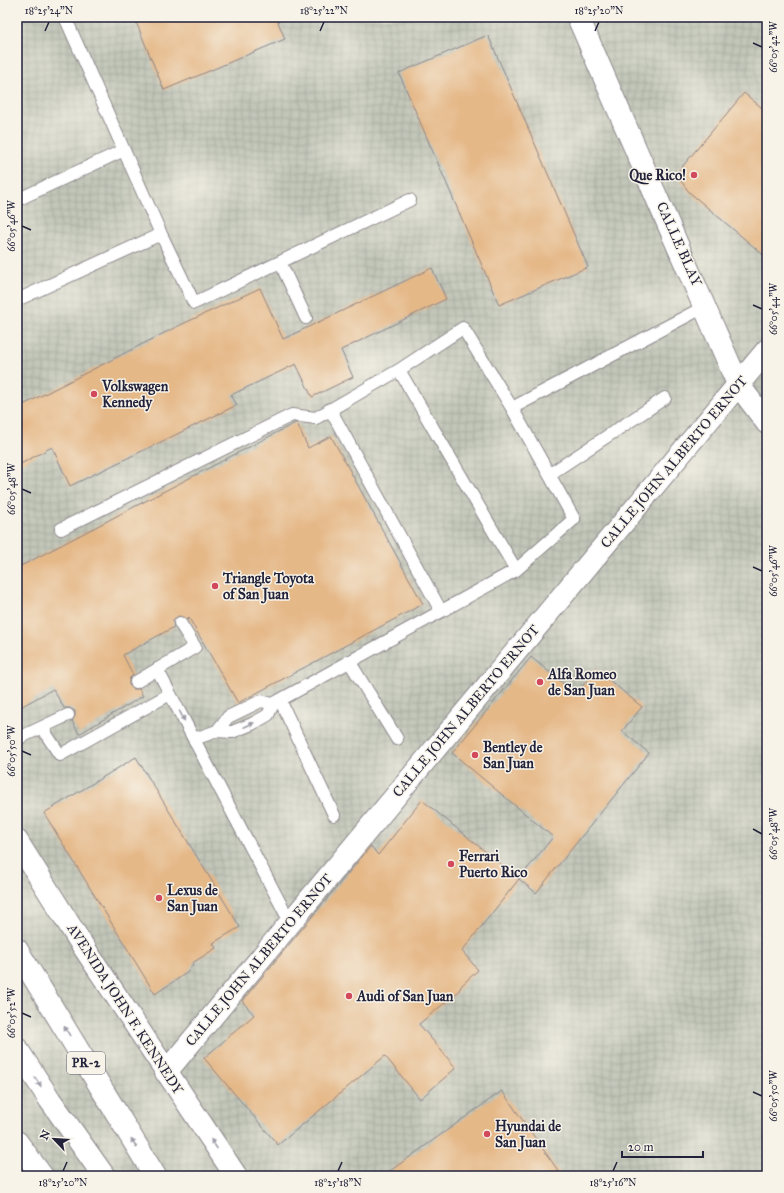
<svg xmlns="http://www.w3.org/2000/svg" width="784" height="1193" font-family="'IM FELL Great Primer',serif">
  <style>
    .industrial { fill: url(#industrial-grid) }
    .building { fill: #e5b887 }
    .lines { fill: none; stroke-linecap: round; stroke-linejoin: round }
    .lane-casing { stroke: #8b8588; stroke-width: 14 }
    .street-casing { stroke: #8b8588; stroke-width: 24 }
    .highway-casing { stroke: #8b8588; stroke-width: 24 }
    .lane { stroke: #fff; stroke-width: 12 }
    .street { stroke: #fff; stroke-width: 22 }
    .highway { stroke: #fff; stroke-width: 22 }
    .oneway { fill: #9c9ca7 }
    .ticks { fill: none; stroke: #22223b; stroke-width: 1.5 }
    .poi-dot { fill: #d1495b; stroke: #f7f3e8; stroke-width: 1.5 }
    .labels { text-anchor: middle; dominant-baseline: central; stroke-width: 3; stroke-linejoin: round; paint-order: stroke }
    .shield { fill: #f7f3e8; stroke: #62616f; stroke-width: 1 }
    .shield-label { font-size: 13px; font-weight: bold; fill: #22223b }
    .poi-label { font-size: 14px; font-weight: bold; fill: #22223b; stroke: #f7f3e8; text-anchor: start }
    .street-label { font-size: 14px; fill: #22223b; stroke: #f7f3e8 }
    .neatline { fill: none; stroke: #22223b; stroke-width: 1.5 }
    .ticks-label { font-size: 10px; text-anchor: middle; fill: #22223b }
  </style>
  <defs>
    <pattern id="industrial-grid" width="8" height="8" patternUnits="userSpaceOnUse"><rect width="8" height="8" fill="#c2c6b9"/><path d="M0 4h8M4 0v8" fill="none" stroke="#a6aaa0"/></pattern>
  </defs>
  <rect width="100%" height="100%" fill="#f7f3e8"/>
  <filter id="ink" filterUnits="userSpaceOnUse"><feTurbulence type="fractalNoise" baseFrequency=".025" numOctaves="2"/><feDisplacementMap in="SourceGraphic" scale="8" xChannelSelector="R" yChannelSelector="G"/><feConvolveMatrix kernelMatrix="1 2 1 2 8 2 1 2 1" color-interpolation-filters="sRGB"/></filter>
  <filter id="wash" filterUnits="userSpaceOnUse"><feTurbulence type="fractalNoise" baseFrequency=".012" numOctaves="4" result="noise"/><feDisplacementMap in="SourceGraphic" scale="16" xChannelSelector="R" yChannelSelector="G"/><feGaussianBlur stdDeviation="0.9" result="paint"/><feColorMatrix in="noise" values="0 0 0 0 0 0 0 0 0 0 0 0 0 0 0 0 0 1.4 0 .05"/><feComposite in="paint" operator="in"/></filter>
  <g filter="url(#wash)">
    <rect width="100%" height="100%" fill="#f4e8d4"/>
    <path class="industrial" d="M17,17H767V1176H17Z"/>
    <g id="blocks">
      <path class="building" d="M134,17H276L285,39L164,90Z
        M488,35L588,267L499,305L399,73Z
        M744,93L767,112V258L689,192L676,174Z
        M432,268L446,299L341,350L353,377L312,397L296,364L231,395L237,405L70,486L52,447L17,466V408L174,328L260,288L283,339Z
        M295,423H297L308,448L331,436L423,604L238,703L189,618L187,620L179,616L173,620L174,627L123,655L133,675L129,679V685L133,689H139L143,696L79,734L72,721L75,716V711L69,708H64L53,689L17,709V568Z
        M531,657L576,694L596,669L642,707L622,731L649,753L536,893L519,879L553,837L452,753Z
        M136,757L240,927L213,943L216,948L194,962L188,972L155,994L44,813Z
        M422,800L519,879L462,951L478,970L462,985L458,992L419,1024L456,1068L420,1099L385,1056L278,1145L204,1058L254,1015L242,1001L371,846L378,855Z
        M502,1091L562,1176H383Z"/>
    </g>
  </g>
  <g filter="url(#ink)">
    <use href="#blocks" fill-opacity="0" stroke="#8b8588" stroke-width="1"/>
    <g class="lines">
      <defs>
        <path id="lane" d="M17,200L124,150
          M161,234L194,303L410,200
          M280,262L306,318
          M17,300L161,234L65,17
          M399,370L463,328L512,408L574,519L516,570
          M512,408L706,306
          M330,409L441,611
          M550,474L665,398
          M61,529L292,415L316,418L399,370L516,570L280,700L273,704L268,715L252,724L232,732L217,731L194,739
          M349,661L397,739
          M157,669L290,922
          M136,682L195,647L180,623
          M280,700L334,815
          M42,728L60,755L170,694
          M217,731L228,717L261,701L273,704
          M19,738L68,715"/>
        <path id="street" d="M578,17L738,384L767,423
          M17,841L79,940L236,1176
          M166,1072L767,350
          M17,1142L42,1176"/>
        <path id="highway" d="M17,950L155,1176
          M17,1049L50,1100L104,1176"/>
      </defs>
      <use href="#lane" class="lane-casing"/>
      <use href="#street" class="street-casing"/>
      <use href="#highway" class="highway-casing"/>
      <use href="#lane" class="lane"/>
      <use href="#street" class="street"/>
      <use href="#highway" class="highway"/>
    </g>
    <defs><path id="oneway-solid" d="M-6-.8H1V-3.2L6.5 0L1 3.2V.8H-6Z"/></defs>
    <g class="oneway">
      <use href="#oneway-solid" transform="translate(182 716) rotate(62)"/>
      <use href="#oneway-solid" transform="translate(249 725) rotate(-24)"/>
      <use href="#oneway-solid" transform="translate(67 1031) rotate(-122)"/>
      <use href="#oneway-solid" transform="translate(38 1082) rotate(57)"/>
      <use href="#oneway-solid" transform="translate(134 1143) rotate(-121)"/>
      <use href="#oneway-solid" transform="translate(214 1144) rotate(-124)"/>
    </g>
  </g>
  <path class="ticks" d="M45,31L49,22M320,31L324,22M595,31L599,22M753,43L762,47M22,226L31,230M753,305L762,309M22,489L31,493M753,567L762,571M22,751L31,755M753,829L762,834M22,1013L31,1017M753,1092L762,1096M63,1171L67,1162M338,1171L342,1162M613,1171L617,1162"/>
  <g class="poi-dot">
    <circle cx="694" cy="175" r="4"/>
    <circle cx="94" cy="394" r="4"/>
    <circle cx="215" cy="586" r="4"/>
    <circle cx="540" cy="682" r="4"/>
    <circle cx="475" cy="755" r="4"/>
    <circle cx="451" cy="864" r="4"/>
    <circle cx="159" cy="898" r="4"/>
    <circle cx="349" cy="996" r="4"/>
    <circle cx="487" cy="1134" r="4"/>
  </g>
  <g class="labels">
    <rect class="shield" x="67" y="1052" width="38" height="22" rx="3"/>
    <g class="shield-label">
      <text x="86" y="1063">PR-2</text>
    </g>
    <g class="poi-label">
      <text x="686" y="175" text-anchor="end">Que Rico!</text>
      <text x="102" y="386">Volkswagen<tspan x="102" dy="16">Kennedy</tspan></text>
      <text x="223" y="578">Triangle Toyota<tspan x="223" dy="16">of San Juan</tspan></text>
      <text x="548" y="674">Alfa Romeo<tspan x="548" dy="16">de San Juan</tspan></text>
      <text x="483" y="747">Bentley de<tspan x="483" dy="16">San Juan</tspan></text>
      <text x="459" y="856">Ferrari<tspan x="459" dy="16">Puerto Rico</tspan></text>
      <text x="167" y="890">Lexus de<tspan x="167" dy="16">San Juan</tspan></text>
      <text x="357" y="996">Audi of San Juan</text>
      <text x="495" y="1126">Hyundai de<tspan x="495" dy="16">San Juan</tspan></text>
    </g>
    <g class="street-label">
      <text transform="translate(679 244) rotate(66)">CALLE BLAY</text>
      <text transform="translate(674 462) rotate(-50)">CALLE JOHN ALBERTO ERNOT</text>
      <text transform="translate(466 711) rotate(-50)">CALLE JOHN ALBERTO ERNOT</text>
      <text transform="translate(259 960) rotate(-50)">CALLE JOHN ALBERTO ERNOT</text>
      <text transform="translate(125 1009) rotate(57)">AVENIDA JOHN F. KENNEDY</text>
    </g>
  </g>
  <rect width="784" height="1193" fill="none" stroke="#f7f3e8" stroke-width="44"/>
  <g transform="translate(54 1139) rotate(295)" stroke="#f7f3e8" stroke-width="3" paint-order="stroke">
  <path d="M0-3L7 15L0 10L-7 15Z" fill="#22223b"/>
  <text y="-6" font-size="11" font-weight="bold" text-anchor="middle" fill="#22223b">N</text>
  </g>
  <path d="M622 1151v6h81v-6" fill="none" stroke="#22223b" stroke-width="2"/>
  <text x="628" y="1151" font-size="12" fill="#22223b" stroke="#f7f3e8" stroke-width="3" paint-order="stroke">20 m</text>
  <rect x="22" y="22" width="740" height="1149" class="neatline"/>
  <g class="ticks-label">
    <text x="49" y="14">18°25'24"N</text>
    <text x="324" y="14">18°25'22"N</text>
    <text x="599" y="14">18°25'20"N</text>
    <text transform="translate(773 47) rotate(-90)" y="4">66°05'42"W</text>
    <text transform="translate(11 226) rotate(-90)" y="4">66°05'46"W</text>
    <text transform="translate(773 309) rotate(-90)" y="4">66°05'44"W</text>
    <text transform="translate(11 489) rotate(-90)" y="4">66°05'48"W</text>
    <text transform="translate(773 571) rotate(-90)" y="4">66°05'46"W</text>
    <text transform="translate(11 751) rotate(-90)" y="4">66°05'50"W</text>
    <text transform="translate(773 834) rotate(-90)" y="4">66°05'48"W</text>
    <text transform="translate(11 1013) rotate(-90)" y="4">66°05'52"W</text>
    <text transform="translate(773 1096) rotate(-90)" y="4">66°05'50"W</text>
    <text x="63" y="1186">18°25'20"N</text>
    <text x="338" y="1186">18°25'18"N</text>
    <text x="613" y="1186">18°25'16"N</text>
  </g>
</svg>
